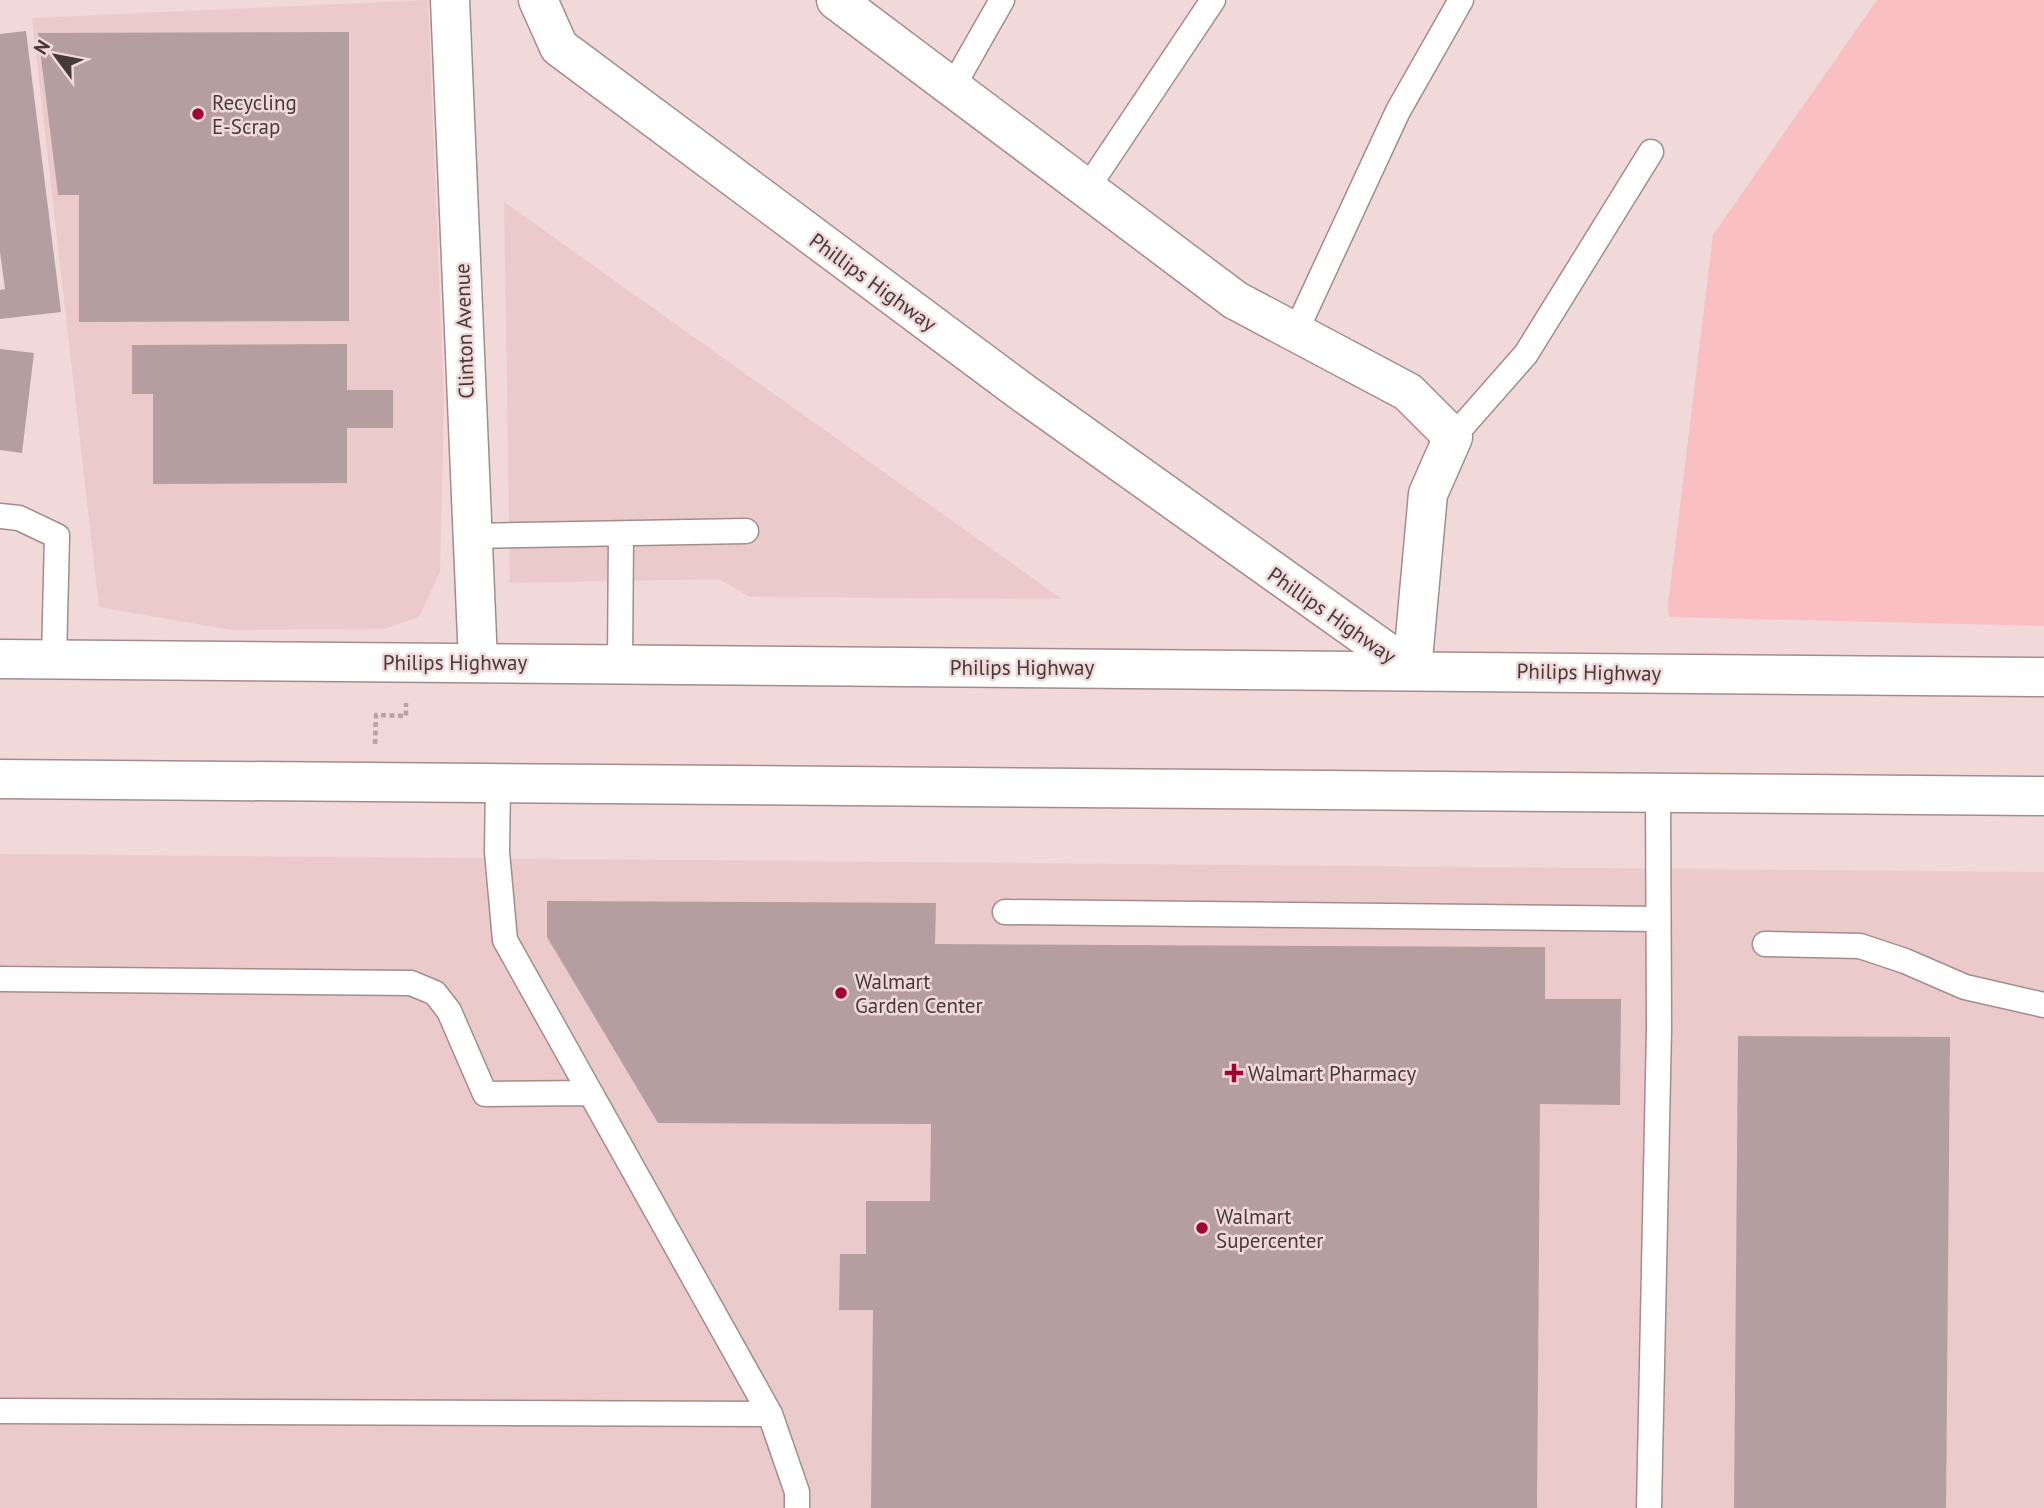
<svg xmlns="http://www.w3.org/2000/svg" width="2044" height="1508" font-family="'PT Sans',sans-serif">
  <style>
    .built { fill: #ebcacb }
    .green { fill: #f9bfc3 }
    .building { fill: #b59e9f }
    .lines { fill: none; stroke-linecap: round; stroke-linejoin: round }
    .lane-casing { stroke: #a48c8d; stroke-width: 27 }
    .street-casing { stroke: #a48c8d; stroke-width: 41 }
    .primary-casing { stroke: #a48c8d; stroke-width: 41 }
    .path { stroke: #b8a4a5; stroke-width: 4.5; stroke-dasharray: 5 3.5; stroke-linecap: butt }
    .lane { stroke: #fff; stroke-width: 24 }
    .street { stroke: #fff; stroke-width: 38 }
    .primary { stroke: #fff; stroke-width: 38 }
    .poi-dot { fill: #a20335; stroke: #f1d8d9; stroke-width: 2.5 }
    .labels { text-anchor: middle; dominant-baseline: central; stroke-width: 5; stroke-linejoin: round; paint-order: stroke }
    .poi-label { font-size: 21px; fill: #443a3a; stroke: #f1d8d9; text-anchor: start }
    .street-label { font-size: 21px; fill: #443a3a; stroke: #f1d8d9 }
  </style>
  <rect width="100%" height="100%" fill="#f1d8d9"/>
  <path class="built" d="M428,0L444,400L440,572L419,617L384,629L231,630L99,607L32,18Z
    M504,202L1062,599L750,597L719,579L510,583Z
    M0,854L2044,872V1508H0Z"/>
  <path class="green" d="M1877,0H2044V626L1669,617L1668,605L1713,235Z"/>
  <path class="building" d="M26,31L61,312L0,319V290L5,289L0,252V34Z
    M349,32V321L79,322V195H58L38,33Z
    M347,344V390H393V428H347V483L153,484V394H132V345Z
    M0,349L34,353L22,453L0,450Z
    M547,901L936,903L935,944L1545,947V999H1621L1620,1105L1540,1104L1537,1508H871L873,1310H839L840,1254H866V1201H930L931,1124L658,1123L547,937Z
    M1738,1036L1950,1037L1946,1508H1734Z"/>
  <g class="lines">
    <defs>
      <path id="lane" d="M952,88L1002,0
        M1088,187L1213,0
        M1296,331L1398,111L1461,0
        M1453,437L1526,354L1651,152
        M0,516L19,518L57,536L54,659
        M472,536L746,531
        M620,664L621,534
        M498,783L497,852L505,940L770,1414L797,1492V1508
        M1005,912L1658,919
        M1765,944L1860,946L1905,961L1965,987L2044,1005
        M0,979L411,983L435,993L449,1011L485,1094L589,1093
        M0,1411L770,1414
        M1649,1508L1659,1029L1658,793"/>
      <path id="street" d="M450,0L478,662
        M538,0L559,47L1022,392L1412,670
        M836,0L1235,300L1408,392L1453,437L1428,494L1412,670"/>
      <path id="primary" d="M0,659L2044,677
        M0,779L2044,796"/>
    </defs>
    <use href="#lane" class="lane-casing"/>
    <use href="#street" class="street-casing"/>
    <use href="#primary" class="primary-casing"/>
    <path class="path" d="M375,744L376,715L406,716V703"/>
    <use href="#lane" class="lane"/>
    <use href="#street" class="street"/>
    <use href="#primary" class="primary"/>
  </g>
  <g class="poi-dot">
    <circle cx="198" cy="114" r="7"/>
    <circle cx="841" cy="993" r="7"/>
    <path d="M1230.5 1062.5h7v7h7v7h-7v7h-7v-7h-7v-7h7z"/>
    <circle cx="1202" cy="1228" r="7"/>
  </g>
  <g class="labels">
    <g class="poi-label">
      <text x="212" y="102">Recycling<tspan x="212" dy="24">E-Scrap</tspan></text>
      <text x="855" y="981">Walmart<tspan x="855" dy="24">Garden Center</tspan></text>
      <text x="1248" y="1073">Walmart Pharmacy</text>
      <text x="1216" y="1216">Walmart<tspan x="1216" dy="24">Supercenter</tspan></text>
    </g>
    <g class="street-label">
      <text transform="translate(873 282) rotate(36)">Phillips Highway</text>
      <text transform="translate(464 331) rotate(-92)">Clinton Avenue</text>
      <text transform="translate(1332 615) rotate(35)">Phillips Highway</text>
      <text x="455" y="662">Philips Highway</text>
      <text x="1022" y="667">Philips Highway</text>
      <text transform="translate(1589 672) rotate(1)">Philips Highway</text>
    </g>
  </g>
  <g transform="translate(56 56) rotate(302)" stroke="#f1d8d9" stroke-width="5" paint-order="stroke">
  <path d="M0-5L12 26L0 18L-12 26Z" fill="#443a3a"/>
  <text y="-10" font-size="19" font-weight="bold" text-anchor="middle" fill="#443a3a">N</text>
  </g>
</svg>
